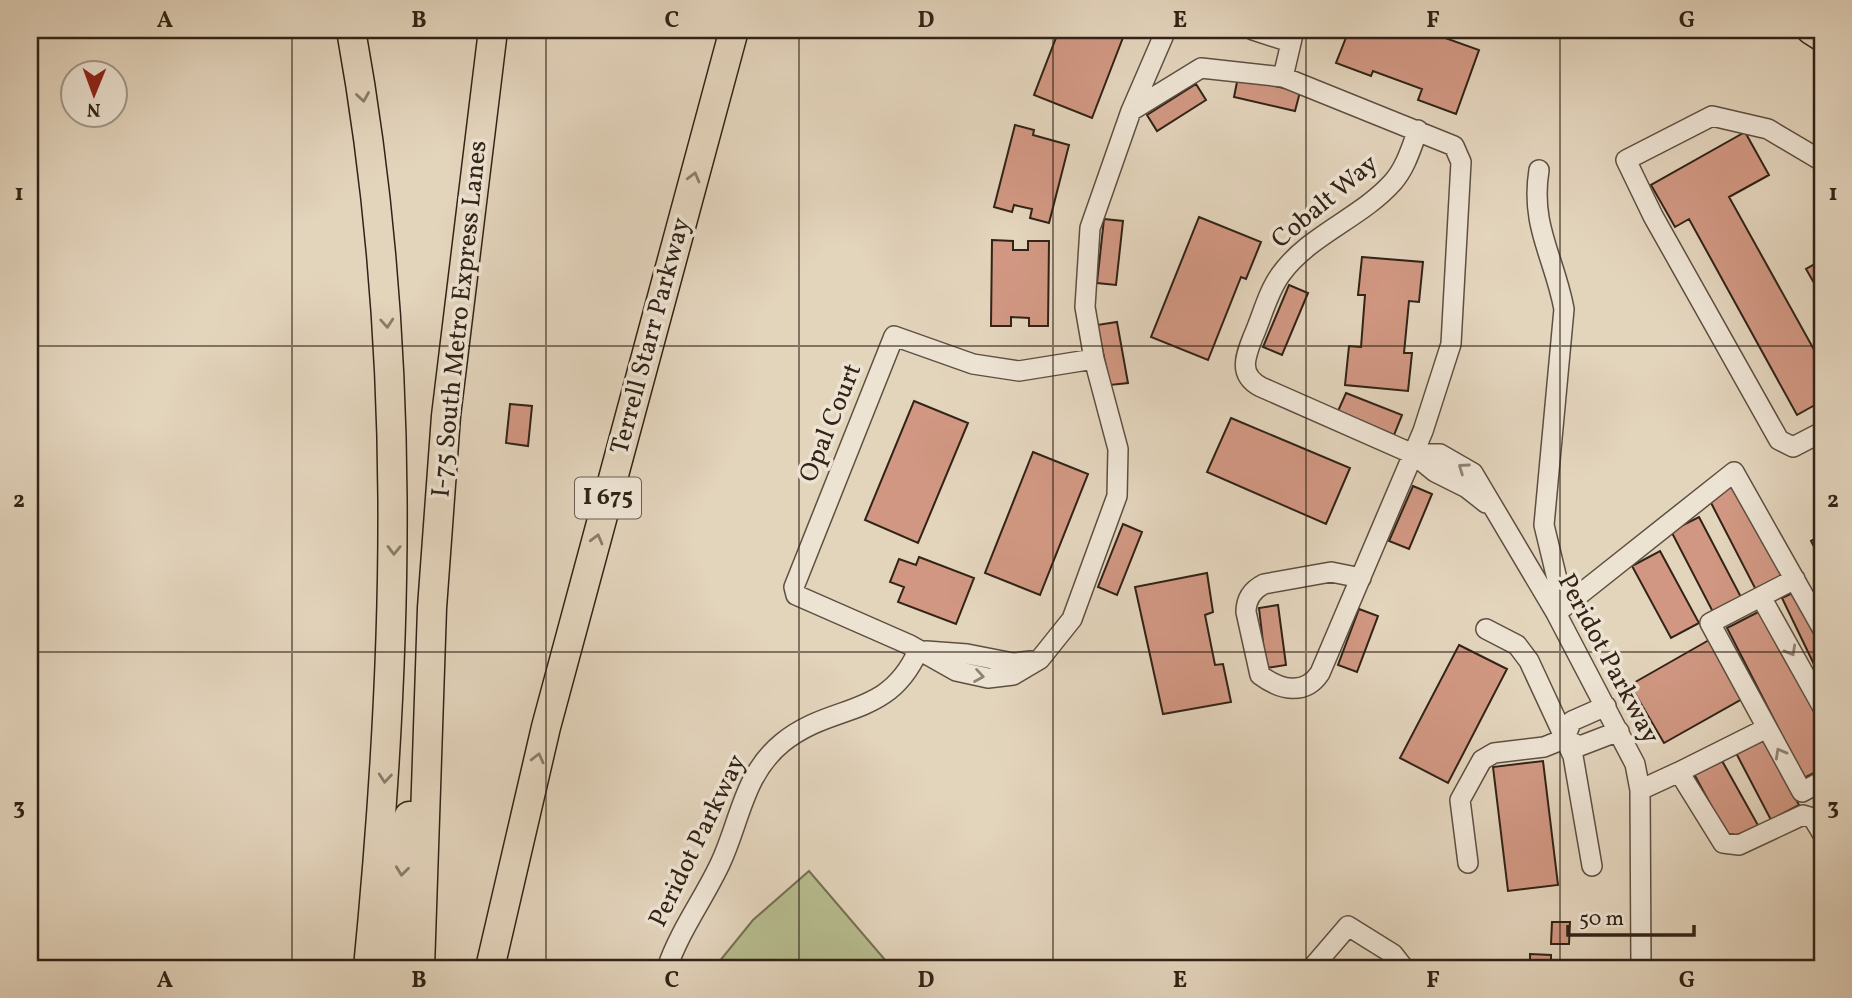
<svg xmlns="http://www.w3.org/2000/svg" width="1852" height="998" font-family="Vollkorn,serif">
  <style>
    .green { fill: #b6bc8e; stroke: #747052; stroke-width: 2 }
    .building { fill: #d19782; stroke: #312316; stroke-width: 2 }
    .lines { fill: none; stroke-linecap: round; stroke-linejoin: round }
    .minor-casing { stroke: #5e4f40; stroke-width: 22 }
    .highway-casing { stroke: #312316; stroke-width: 31 }
    .minor { stroke: #ede3d3; stroke-width: 19 }
    .highway { stroke: #e3d4bc; stroke-width: 28 }
    .oneway { stroke: #8a7c69 }
    .oneway2 { stroke: #8f8374 }
    .grid { fill: none; stroke: #312316; stroke-width: 2; stroke-opacity: 0.55 }
    .labels { text-anchor: middle; dominant-baseline: central; stroke-width: 7; stroke-linejoin: round; paint-order: stroke }
    .shield { fill: #ede3d3; stroke: #695d4f; stroke-width: 2 }
    .shield-label { font-size: 24px; font-weight: bold; fill: #312316 }
    .street-label { font-size: 26px; fill: #312316; stroke: #ede3d3 }
    .neatline { fill: none; stroke: #312316; stroke-width: 2.5 }
    .grid-label { font-size: 23px; text-anchor: middle; font-weight: bold; fill: #312316 }
  </style>
  <rect width="100%" height="100%" fill="#e3d4bc"/>
  <filter id="stains"><feTurbulence type="fractalNoise" baseFrequency=".00286" numOctaves="4"/><feColorMatrix values="0 0 0 0 .2 0 0 0 0 .09 0 0 0 0 .02 0 0 0 .5 -.17"/></filter>
  <radialGradient id="worn" r=".72"><stop offset=".6" stop-color="#630" stop-opacity="0"/><stop offset="1" stop-color="#630" stop-opacity=".3"/></radialGradient>
  <path class="green" d="M809,871L892,968H714L753,920Z"/>
  <path class="building" d="M1059,30H1132L1130,37L1124,35L1092,118L1034,95Z
    M1307,30H1328L1327,36Z
    M1349,30H1423L1479,50L1456,114L1418,100L1422,89L1373,71L1371,76L1336,63Z
    M1238,77L1300,92L1295,111L1234,97Z
    M1196,84L1206,100L1157,131L1147,115Z
    M1015,125L1034,130L1033,135L1069,145L1049,223L1030,218L1032,209L1014,205L1012,212L994,207Z
    M1745,132L1769,175L1729,197L1822,364V401L1797,415L1689,219L1675,227L1651,185Z
    M1199,217L1261,242L1246,279L1241,277L1208,360L1151,337Z
    M1104,219L1123,221L1116,285L1097,283Z
    M992,240L1013,241V250H1028V241H1049L1048,326H1029V318L1011,317V326H991Z
    M1362,257L1423,262L1419,302L1409,301L1404,353H1412L1408,391L1345,385L1349,346L1361,347L1365,295H1358Z
    M1822,260V297L1806,269Z
    M1289,285L1308,293L1282,355L1263,347Z
    M1117,322L1128,383L1110,385L1097,325Z
    M1346,393L1402,415L1394,435L1338,411Z
    M914,401L968,423L918,543L865,520Z
    M510,404L532,406L528,446L506,443Z
    M1231,418L1350,468L1326,524L1207,472Z
    M1033,452L1088,474L1040,595L985,573Z
    M1736,483L1784,576L1756,590L1708,497Z
    M1413,486L1432,494L1409,549L1389,541Z
    M1699,517L1742,599L1714,614L1671,531Z
    M1123,524L1142,532L1117,595L1098,587Z
    M1822,535V562L1811,541Z
    M1660,551L1699,623L1671,638L1632,566Z
    M919,557L974,578L956,624L898,602L904,587L890,582L899,559L916,565Z
    M1207,573L1213,612L1205,615L1215,665L1223,664L1231,702L1163,714L1135,587Z
    M1799,590L1822,637V681L1782,598Z
    M1278,605L1286,665L1266,668L1259,608Z
    M1359,609L1378,616L1357,672L1338,665Z
    M1764,609L1822,720V769L1804,778L1727,628Z
    M1709,640L1742,699L1664,743L1630,685Z
    M1459,645L1507,669L1448,783L1400,758Z
    M1763,736L1799,805L1771,820L1735,751Z
    M1721,759L1759,827L1731,842L1694,774Z
    M1543,761L1558,885L1508,891L1493,767Z
    M1552,922H1570L1569,944H1551Z
    M1530,954L1551,955V968H1505L1530,967Z"/>
  <g class="lines">
    <defs>
      <path id="minor" d="M1253,30L1290,42
        M1283,77L1294,30
        M1131,111L1166,30
        M1418,130C1411,148 1406,167 1393,182C1361,218 1309,235 1281,274C1268,291 1262,317 1253,337C1245,357 1238,375 1261,387L1413,454L1435,472L1467,488L1486,503
        M1822,161L1768,129L1712,116L1626,160L1653,216L1779,440L1793,447L1822,432
        M1539,170C1530,226 1554,256 1564,309L1544,525L1557,579L1570,602
        M1094,359L1019,371L973,364L894,336L794,587L796,595L910,645L956,671L988,678L1013,675L1040,659L1072,619L1117,496L1118,449L1094,359L1085,307L1090,228L1131,111L1201,68L1283,77L1454,146L1461,162L1451,344L1423,431L1320,673C1305,696 1280,690 1260,675L1246,612C1246,599 1252,590 1264,584L1331,572L1361,578
        M1413,454H1440L1473,473L1556,613L1635,764L1640,790L1641,968
        M1795,579L1710,623L1802,792L1822,781
        M1761,597L1822,706
        M1560,610L1734,472L1822,628
        M1486,629L1517,645L1529,661L1573,756L1592,866
        M926,651L967,654L1013,663L1031,661
        M1606,706L1572,721L1564,739L1580,746L1619,731
        M1679,772L1767,728
        M1640,790L1679,772L1723,843L1739,845L1803,815L1813,818L1822,833
        M1468,863L1460,800L1482,760L1494,753L1544,747L1564,739
        M667,968C680,930 703,900 720,864C740,822 743,775 782,743C832,702 887,720 918,651
        M1312,968L1348,926L1393,954L1404,968"/>
      <path id="highway" d="M351,30C408,345 399,651 368,968
        M1811,30L1822,37
        M391,968L409,816
        M420,968L432,608L446,416L493,30
        M490,968L546,727L734,30"/>
    </defs>
    <use href="#minor" class="minor-casing"/>
    <use href="#highway" class="highway-casing"/>
    <use href="#minor" class="minor"/>
    <use href="#highway" class="highway"/>
  </g>
  <defs><path id="oneway-chevron" d="M-2-3.5L2.5 0L-2 3.5" fill="none" stroke-width="1.6" stroke-linecap="round" stroke-linejoin="round" transform="scale(1.75)"/></defs>
  <g class="oneway">
    <use href="#oneway-chevron" transform="translate(363 97) rotate(81)"/>
    <use href="#oneway-chevron" transform="translate(694 177) rotate(-75)"/>
    <use href="#oneway-chevron" transform="translate(387 323) rotate(86)"/>
    <use href="#oneway-chevron" transform="translate(597 539) rotate(-75)"/>
    <use href="#oneway-chevron" transform="translate(394 550) rotate(91)"/>
    <use href="#oneway-chevron" transform="translate(538 758) rotate(-76)"/>
    <use href="#oneway-chevron" transform="translate(385 778) rotate(95)"/>
    <use href="#oneway-chevron" transform="translate(402 871) rotate(97)"/>
  </g>
  <g class="oneway2">
    <use href="#oneway-chevron" transform="translate(1463 468) rotate(-145)"/>
    <use href="#oneway-chevron" transform="translate(1791 651) rotate(61)"/>
    <use href="#oneway-chevron" transform="translate(979 676) rotate(9)"/>
    <use href="#oneway-chevron" transform="translate(1780 753) rotate(-119)"/>
  </g>
  <path class="grid" d="M292,30V968M546,30V968M799,30V968M1053,30V968M1306,30V968M1560,30V968M30,346H1822M30,652H1822"/>
  <g class="labels">
    <rect class="shield" x="575" y="477.5" width="66" height="41" rx="5"/>
    <g class="shield-label">
      <text x="608" y="498">I 675</text>
    </g>
    <g class="street-label">
      <text transform="translate(1325 202) rotate(-40)">Cobalt Way</text>
      <text transform="translate(460 319) rotate(-84)">I-75 South Metro Express Lanes</text>
      <text transform="translate(651 336) rotate(-75)">Terrell Starr Parkway</text>
      <text transform="translate(831 423) rotate(-68)">Opal Court</text>
      <text transform="translate(1608 659) rotate(62)">Peridot Parkway</text>
      <text transform="translate(698 841) rotate(-64)">Peridot Parkway</text>
    </g>
  </g>
  <rect width="1852" height="998" fill="none" stroke="#e3d4bc" stroke-width="77"/>
  <g transform="translate(94 94) rotate(181)"><circle r="33" fill="#ede3d3" stroke="#a29687" stroke-width="2"/>
  <path d="M0-5L12 26L0 18L-12 26Z" fill="#8f2418"/>
  <text y="-10" font-size="19" font-weight="bold" text-anchor="middle" fill="#312316">N</text>
  </g>
  <path d="M1568 925v10h126v-10" fill="none" stroke="#312316" stroke-width="3.5"/>
  <text x="1579" y="925" font-size="21" fill="#312316" stroke="#ede3d3" stroke-width="5" paint-order="stroke">50 m</text>
  <rect x="38" y="38" width="1776" height="922" class="neatline"/>
  <g class="grid-label">
    <text x="165" y="27">A</text>
    <text x="419" y="27">B</text>
    <text x="672" y="27">C</text>
    <text x="926" y="27">D</text>
    <text x="1180" y="27">E</text>
    <text x="1433" y="27">F</text>
    <text x="1687" y="27">G</text>
    <text x="19" y="200">1</text>
    <text x="1833" y="200">1</text>
    <text x="19" y="507">2</text>
    <text x="1833" y="507">2</text>
    <text x="19" y="814">3</text>
    <text x="1833" y="814">3</text>
    <text x="165" y="987">A</text>
    <text x="419" y="987">B</text>
    <text x="672" y="987">C</text>
    <text x="926" y="987">D</text>
    <text x="1180" y="987">E</text>
    <text x="1433" y="987">F</text>
    <text x="1687" y="987">G</text>
  </g>
  <rect width="100%" height="100%" filter="url(#stains)"/>
  <rect width="100%" height="100%" fill="url(#worn)"/>
</svg>
